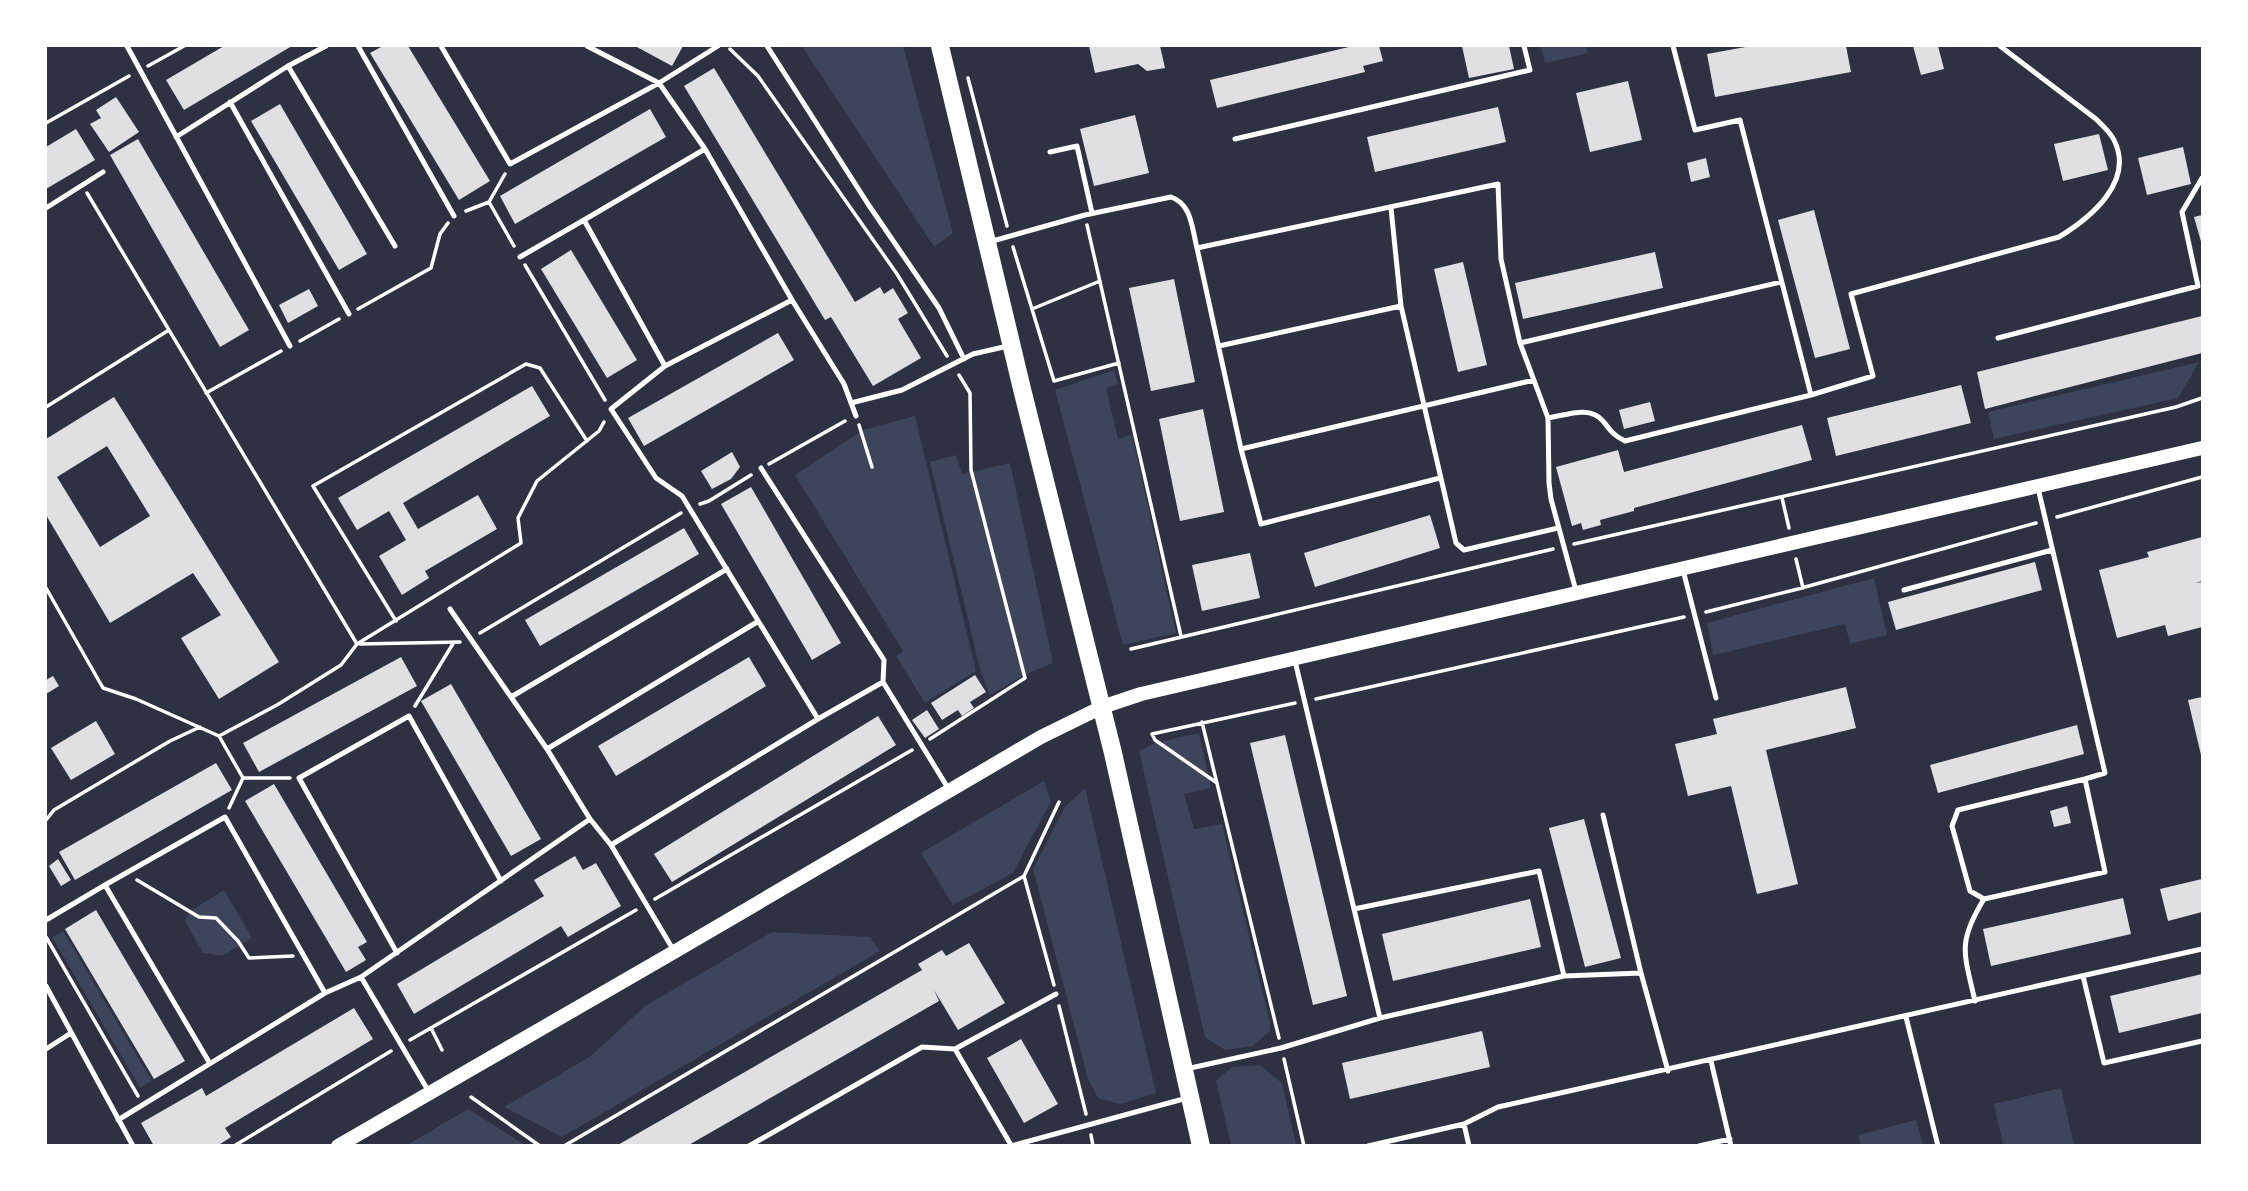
<svg xmlns="http://www.w3.org/2000/svg" width="2248" height="1191" font-family="Helvetica,sans-serif">
  <style>
    .green { fill: #3c4559 }
    .building { fill: #e0e0e3; fill-rule: evenodd }
    .lines { fill: none; stroke-linecap: round; stroke-linejoin: round }
    .path { stroke: #fff; stroke-width: 3.5 }
    .service { stroke: #fff; stroke-width: 5 }
    .secondary { stroke: #fff; stroke-width: 14 }
    .primary { stroke: #fff; stroke-width: 18 }
  </style>
  <rect width="100%" height="100%" fill="#2d3142"/>
  <path class="green" d="M802,46H903L953,233L934,247Z
    M1541,46H1586L1588,53L1545,63Z
    M2199,362L2178,398L1994,439L1988,412Z
    M1114,370L1118,384L1106,388L1118,439L1132,434L1176,633L1123,645L1055,390Z
    M915,416L976,671L925,703L896,656L903,651L795,475L863,430Z
    M956,455L962,474L1010,463L1053,663L1024,675L990,695L981,673L930,462Z
    M1874,578L1887,635L1850,644L1845,624L1713,655L1707,623Z
    M1199,733L1211,788L1184,794L1194,829L1222,824L1270,1022V1031L1253,1046L1225,1050L1205,1037L1139,751L1155,743Z
    M1044,781L1051,801L1013,873L953,905L921,853Z
    M1085,788L1156,1093L1121,1104L1098,1098L1088,1079L1033,869L1065,807Z
    M224,890L252,938L222,956L203,953L185,921L190,911Z
    M63,931L152,1081L140,1088L52,937Z
    M772,932L870,937L880,951L562,1137L504,1107L591,1056L645,1006Z
    M1260,1065L1282,1083L1296,1145H1231L1216,1081L1232,1067Z
    M2061,1088L2074,1145H2003L1994,1104Z
    M468,1109L525,1145H407Z
    M1916,1120L1923,1145H1861L1858,1135Z"/>
  <path class="building" d="M224,46H292L184,110L166,80Z
    M383,46H408L490,181L459,200L370,53Z
    M635,46H683L672,66Z
    M1089,46H1160L1165,68L1147,71L1138,64L1095,73Z
    M1353,46L1358,47L1379,46L1383,61L1363,66L1365,72L1217,108L1210,80Z
    M1462,46H1509L1514,69L1469,78Z
    M1751,46H1846L1851,72L1715,97L1707,54Z
    M1913,46H1938L1944,69L1921,75Z
    M714,68L855,302L880,287L884,294L893,288L908,313L898,319L921,358L873,386L831,317L825,320L684,86Z
    M1628,81L1642,140L1590,152L1576,93Z
    M116,97L139,132L109,152L90,124L101,118L96,110Z
    M280,104L367,254L339,270L251,121Z
    M1498,107L1506,142L1375,172L1367,137Z
    M650,109L666,137L515,224L500,196Z
    M1135,115L1149,173L1094,186L1080,129Z
    M76,129L95,160L46,189V147Z
    M2099,134L2108,170L2063,181L2054,144Z
    M138,139L249,330L220,347L110,155Z
    M2183,147L2191,184L2147,195L2138,158Z
    M1706,158L1710,177L1691,182L1687,163Z
    M1814,210L1850,349L1815,358L1778,220Z
    M2202,215V245L2194,217Z
    M571,250L637,360L607,378L541,269Z
    M1655,252L1663,288L1523,319L1515,283Z
    M1463,262L1487,365L1458,372L1434,269Z
    M1174,279L1195,382L1151,391L1129,288Z
    M309,289L318,306L288,323L279,305Z
    M2202,316V353L1985,409L1977,372Z
    M778,333L794,360L644,446L628,418Z
    M1961,385L1971,423L1836,456L1827,418Z
    M532,386L550,416L403,503L418,529L478,495L497,529L425,571L429,578L402,595L379,556L406,540L389,511L357,530L338,498Z
    M114,397L279,662L219,699L181,638L221,615L193,573L110,623L46,515V439ZM107,446L150,516L100,547L57,477Z
    M1650,402L1655,421L1624,429L1619,410Z
    M1203,409L1224,512L1180,521L1159,419Z
    M1802,425L1812,460L1634,508V511L1600,520L1601,525L1583,530L1581,523L1572,526L1556,467L1618,450L1624,472Z
    M732,452L740,467L731,479L712,489L701,471Z
    M751,487L841,643L812,660L721,504Z
    M1430,515L1440,548L1315,587L1304,553Z
    M684,528L699,554L540,646L525,620Z
    M2202,537V581L2195,583L2202,582V627L2168,636L2165,625L2117,638L2099,570L2149,557L2147,552Z
    M1250,553L1260,598L1202,611L1192,565Z
    M2035,562L2042,590L1896,630L1888,602Z
    M401,657L417,686L259,772L243,743Z
    M749,657L766,686L616,776L598,746Z
    M975,675L986,692L970,702L974,708L962,716L958,710L942,720L931,703Z
    M53,676L59,686L46,694V680Z
    M451,684L541,839L511,856L421,701Z
    M1846,687L1856,728L1766,750L1798,884L1757,894L1731,786L1688,796L1675,744L1717,734L1713,719Z
    M2202,697V755H2201L2188,700Z
    M927,710L939,729L925,738L912,720Z
    M878,716L896,745L672,882L654,854Z
    M96,721L115,754L71,780L51,748Z
    M2077,725L2084,754L1938,793L1930,765Z
    M1285,735L1347,996L1313,1005L1250,743Z
    M216,763L232,790L75,880L59,852Z
    M274,784L367,942L358,947L366,960L346,972L245,801Z
    M2067,806L2071,823L2054,827L2050,811Z
    M1584,819L1621,958L1585,967L1549,828Z
    M575,856L583,870L596,863L621,906L568,937L561,926L414,1014L397,984L544,896L534,880Z
    M58,859L71,880L61,886L49,866Z
    M2202,879V912L2168,921L2160,889Z
    M2123,898L2131,934L1991,966L1983,929Z
    M1530,899L1541,947L1393,981L1382,934Z
    M96,910L185,1061L154,1079L65,929Z
    M969,943L1005,1003L958,1030L934,990L939,1001L687,1146H616L922,970L918,964L942,950L946,956Z
    M2202,974V1013L2119,1033L2110,996Z
    M354,1008L373,1039L225,1128L231,1137L217,1146H154L141,1123L202,1088L206,1096Z
    M1482,1031L1490,1067L1350,1099L1342,1063Z
    M1021,1039L1058,1104L1024,1123L987,1058Z"/>
  <g class="lines">
    <path class="path" d="M730,49L758,76L897,274L947,356
      M148,66L184,46
      M968,78L1007,226
      M46,123L129,76
      M505,174L489,202L514,246
      M87,193L357,644
      M466,211L489,202
      M1087,225L1181,636
      M1013,247L1054,381L1119,363
      M525,265L605,400
      M358,309L431,268L440,234L448,223
      M1032,309L1100,281
      M300,341L339,319
      M206,393L281,351
      M46,407L169,330
      M859,425L872,467
      M769,464L845,421
      M1782,498L1789,528
      M700,504L709,501L751,475
      M2057,517L2202,477
      M1574,544L2176,407L2202,398
      M1796,559L1803,588
      M46,588L103,688L136,699L219,736L277,705L341,665L357,644L521,543L518,518L537,481L599,431L604,422
      M1706,612L1798,589L2036,523
      M396,621L313,486L526,364L540,368L587,441
      M480,633L681,513
      M360,644L460,642
      M1131,649L1553,549
      M1316,699L1684,617
      M415,706L454,642
      M1202,722L1279,1038
      M219,736L243,778L229,808
      M930,739L1025,678L971,470L970,393L959,375
      M243,778H290
      M1217,783L1155,740L1152,734L1295,703
      M46,820L54,810L170,741L200,727
      M1024,876L1054,985
      M137,880L199,917L216,918L238,941L249,958L293,956
      M655,899L912,750
      M46,937L138,1096
      M1059,1006L1086,1114
      M431,1028L442,1050
      M410,1040L636,910
      M1284,1059L1304,1146
      M471,1097L540,1146
      M1091,1135L1093,1146
      M234,1146L391,1051
      M564,1146L1024,876L1059,802"/>
    <path class="service" d="M127,46L290,346
      M358,46L454,216
      M441,46L510,164L659,83L718,46
      M587,46L659,83L705,149L792,300L844,384L856,416
      M767,46L868,204L939,308L964,359
      M288,66L395,246
      M230,102L349,314
      M176,137L288,66L326,46
      M1235,139L1530,70L1524,46
      M705,149L584,220L665,366L792,300
      M1050,152L1077,146L1092,213
      M46,208L103,172
      M1391,208L1401,306L1456,543L1464,550L1558,528
      M989,242L1085,215L1171,197C1192,204 1192,229 1197,248L1498,184L1501,259L1520,343L1548,418L1549,483L1551,499L1576,591
      M1197,248L1241,449L1261,524L1440,478
      M520,257L584,220
      M1998,338L2198,286L2182,212L2202,178
      M1520,343L1781,282
      M1219,346L1401,306
      M1811,395L1873,376L1851,294L2059,237C2090,218 2135,182 2114,140C2110,132 2102,125 2096,119L2000,46
      M851,403L902,390L973,354L1008,346
      M1548,418C1567,415 1590,405 1603,421C1610,430 1614,436 1625,441L1811,395L1740,120L1695,130L1673,46
      M1241,449L1534,380
      M761,468L884,660L883,682
      M2038,488L2105,773L2085,779L2105,872L1984,899L1970,891L1952,826L1958,810L2085,779
      M1683,570L1716,698
      M1904,590L2052,550
      M450,609L547,749L590,819
      M511,697L727,569
      M818,719L883,682L948,788
      M547,749L757,622
      M1603,815L1641,973L1668,1071
      M611,845L818,719L682,496L656,478L611,409L665,366
      M105,885L225,817L325,993
      M1354,909L1380,1018
      M46,920L105,885L209,1062
      M397,953L299,778L409,716L501,881
      M1564,976L1641,973
      M2083,976L2104,1063L2202,1041
      M361,977L590,819L611,845L674,951
      M46,986L133,1146
      M1975,1001C1964,953 1957,943 1984,899
      M1906,1017L1938,1146
      M46,1049L71,1033
      M955,1049L1011,1145
      M1711,1061L1731,1146
      M1186,1069L1281,1048L1380,1018L1564,976L1539,871L1354,909L1295,661
      M118,1120L325,993L361,977L429,1092
      M1464,1124L1469,1146
      M749,1146L922,1047L955,1049L1056,994
      M1011,1146L1187,1098
      M1368,1146L1464,1124L1498,1107L2202,949
      M1699,1146L1730,1139"/>
    <path class="secondary" d="M338,1146L674,952L1041,737L1102,707L1141,694L2202,448"/>
    <path class="primary" d="M940,46L1022,389L1113,753L1201,1146"/>
  </g>
  <rect width="2248" height="1191" fill="none" stroke="#ffffff" stroke-width="94"/>
</svg>
